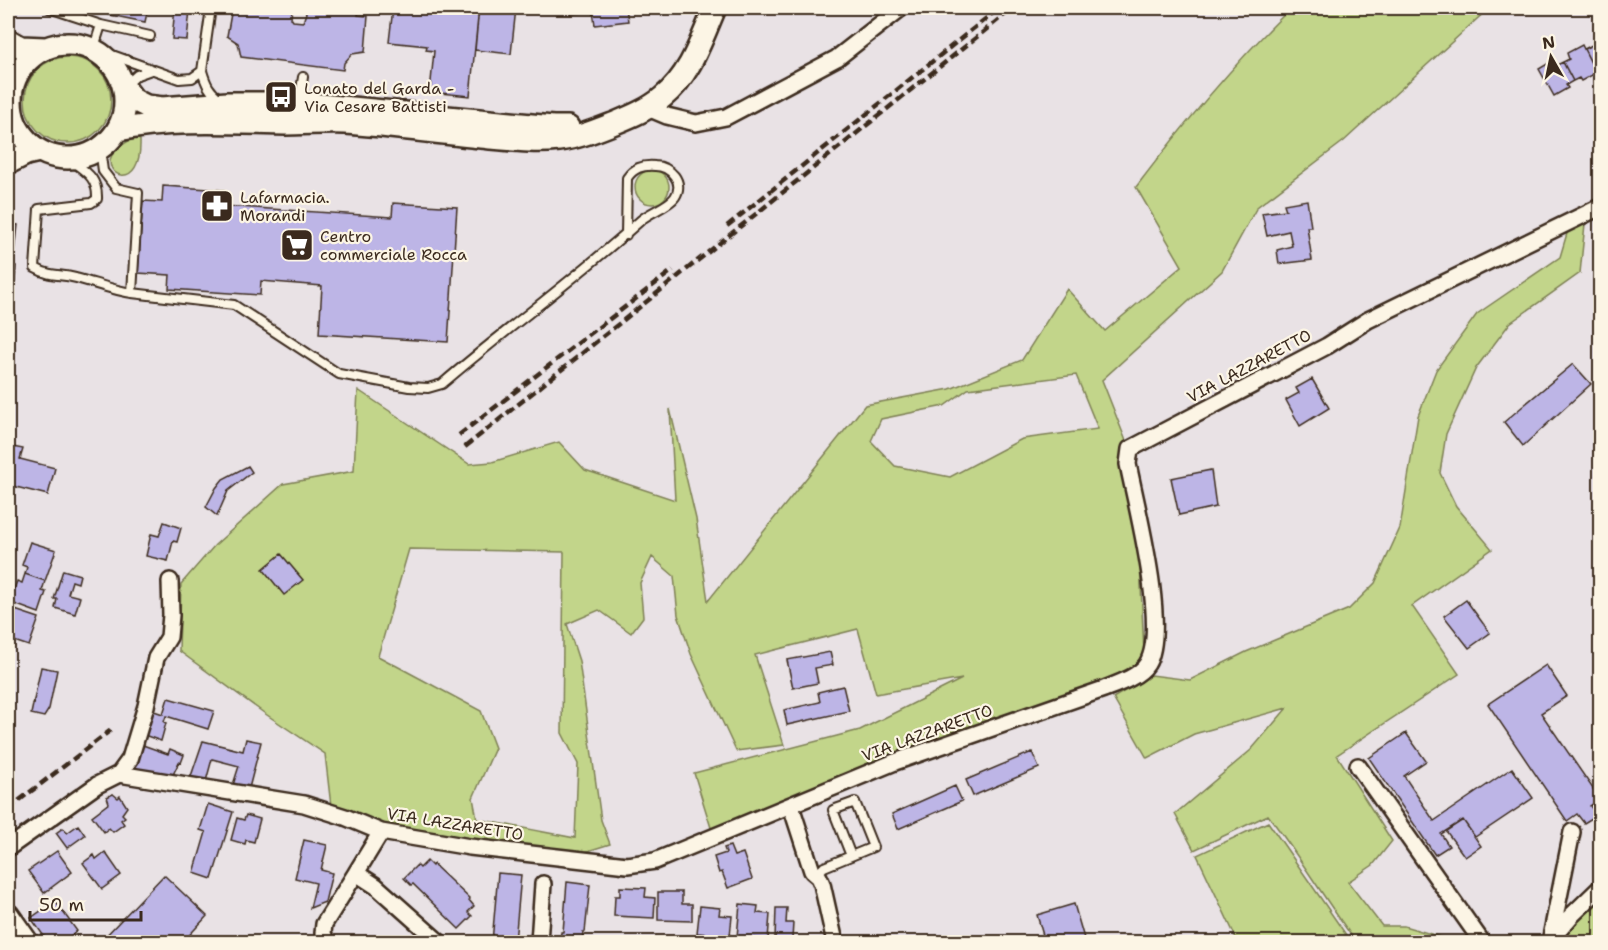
<svg xmlns="http://www.w3.org/2000/svg" width="1608" height="950" font-family="'Shantell Sans',sans-serif">
  <style>
    .green { fill: #c2d58a; stroke: #7e8054; stroke-width: 1.5; fill-rule: evenodd }
    .building { fill: #bdb5e6; stroke: #3b2a1e; stroke-width: 1.5; fill-rule: evenodd }
    .lines { fill: none; stroke-linecap: round; stroke-linejoin: round }
    .lane-casing { stroke: #3b2a1e; stroke-width: 12 }
    .street-casing { stroke: #3b2a1e; stroke-width: 20 }
    .secondary-casing { stroke: #3b2a1e; stroke-width: 26 }
    .lane { stroke: #fcf5e5; stroke-width: 8 }
    .street { stroke: #fcf5e5; stroke-width: 15 }
    .secondary { stroke: #fcf5e5; stroke-width: 21 }
    .rail { stroke: #3b2a1e; stroke-width: 4.5; stroke-dasharray: 9 4.5; stroke-linecap: butt }
    .labels { text-anchor: middle; dominant-baseline: central; stroke-width: 4.5; stroke-linejoin: round; paint-order: stroke }
    .poi-label { font-size: 16px; fill: #3b2a1e; stroke: #fcf5e5; text-anchor: start }
    .street-label { font-size: 16px; fill: #3b2a1e; stroke: #fcf5e5 }
  </style>
  <rect width="100%" height="100%" fill="#e9e2e5"/>
  <filter id="ink" filterUnits="userSpaceOnUse"><feTurbulence type="fractalNoise" baseFrequency=".0167" numOctaves="2"/><feDisplacementMap in="SourceGraphic" scale="12" xChannelSelector="R" yChannelSelector="G"/><feConvolveMatrix kernelMatrix="1 2 1 2 8 2 1 2 1" color-interpolation-filters="sRGB"/></filter>
  <g filter="url(#ink)">
    <path class="green" d="M1291,8H1489L1344,141L1257,207L1222,271L1102,380L1126,441L1121,460L1140,561L1144,654L1131,669L1104,689L712,831L694,773L860,730L962,679L876,694L858,629L755,655L784,745L736,751L691,654L678,615L674,576L652,557L640,583L643,617L631,633L599,610L567,624L579,661L601,820L610,844L575,855L392,826L331,806L325,754L264,713L179,651L181,584L215,545L283,484L354,471L358,390L469,464L492,462L559,442L585,470L675,500L670,409L696,519L708,601L865,405L950,389L1022,360L1067,289L1105,331L1182,266L1136,187C1184,124 1235,62 1291,8ZM1076,375L1098,429L1022,439L950,477L895,466L871,441L881,419L944,406L968,389ZM409,549L564,552L562,733L578,764L575,838L477,819L473,798L495,748L481,711L378,656Z
      M25 100a43 43 0 1 1 86 0a43 43 0 1 1-86 0Z
      M135,137L140,140C142,193 101,176 112,155C116,147 127,142 135,137Z
      M635 187a17 17 0 1 1 34 0a17 17 0 1 1-34 0Z
      M1585,224L1580,273L1510,323L1476,368L1446,434L1440,473L1456,506L1492,549L1412,606L1459,674L1337,755L1392,841L1373,865L1348,882L1382,926H1404L1458,942H1356C1326,901 1299,856 1268,815L1194,850L1175,814L1251,750L1287,708L1194,734L1147,758L1113,698L1151,675L1190,680L1246,652L1349,609L1375,583L1400,528L1418,416L1436,370L1477,314L1560,257L1568,230Z
      M1268,822L1351,942H1238L1197,855Z
      M1600,900V942H1556Z"/>
    <path class="building" d="M76,8H148L145,22Z
      M175,8H199V10L190,9L187,40L172,39Z
      M232,8H359L358,15L368,16L365,52L352,54L344,63L343,70L241,57L238,43L227,36ZM295,8L305,9L306,13L303,22L293,21L291,18L292,9Z
      M393,8H479L470,96L430,92L434,51L426,50L427,46L389,42Z
      M479,8H516L511,54L475,50Z
      M570,8H626L628,21L595,25L593,11L571,14Z
      M1598,42L1600,46V75L1598,76L1584,49Z
      M1582,45L1596,73L1581,81L1579,78L1573,81L1563,62L1569,59L1567,53Z
      M1554,60L1557,65L1563,62L1573,81L1566,85L1568,88L1554,96L1539,69Z
      M1600,116V131L1594,119Z
      M163,186L224,190L223,206L392,217L393,203L457,207L448,342L319,334L322,286L261,281L260,295L169,289L170,275L138,273L143,201L162,202Z
      M1307,200L1311,227H1307L1312,260L1279,264L1277,250L1292,246L1289,231L1267,236L1262,213L1286,210L1284,204Z
      M8,224L18,225L15,253L8,252Z
      M8,266H16L15,281L8,280Z
      M1573,364L1591,384L1523,446L1504,422Z
      M1312,379L1329,408L1300,426L1286,400L1299,393L1296,388Z
      M8,446L23,449L20,459L55,468L48,495L8,485L10,475H8Z
      M248,466L252,472L228,491L217,516L206,507L216,488L223,479Z
      M1211,470L1216,507L1179,515L1171,478Z
      M164,522L181,528L177,542L173,541L168,561L146,556L151,534L159,536Z
      M30,542L56,550L45,581L25,574L27,567L22,565Z
      M281,554L303,580L284,595L263,569Z
      M63,570L80,575L78,583L72,581L68,594L80,597L75,614L55,608L57,599H54Z
      M25,574L45,581L42,591L46,592L39,613L9,602L17,581L22,583Z
      M1466,600L1490,633L1469,648L1444,616Z
      M15,610L39,618L29,646L8,639V618L12,619Z
      M830,652L833,665L815,668L818,683L793,688L787,660Z
      M1546,665L1567,696L1541,713L1600,799L1590,806L1597,815L1584,823L1577,814L1567,821L1488,704Z
      M41,667L57,670L49,709L44,717L31,714Z
      M843,686L849,711L787,725L784,710L820,702L818,692Z
      M168,698L214,711L208,729L166,716L164,722L166,723L161,741L144,735L151,710L163,714Z
      M1406,733L1426,761L1404,776L1434,821L1512,768L1533,798L1475,837L1463,820L1441,834L1449,846L1435,855L1369,758Z
      M246,739L261,742L248,792L232,788L239,766L212,759L205,785L189,782L203,741L243,751Z
      M140,744L168,754L170,749L184,755L181,763L179,762L171,779L132,772Z
      M1032,752L1039,768L973,796L966,780Z
      M955,786L962,801L898,829L892,814Z
      M113,794L118,798L120,796L127,807L122,814L125,817L121,820L124,824L113,832L109,828L104,832L92,816L109,803L107,797Z
      M208,804L233,812L212,879L194,873L206,832L200,830Z
      M246,815L260,819L254,842L246,840L245,844L231,840L237,818L244,820Z
      M1463,820L1481,846L1465,857L1446,831Z
      M78,825L85,835L67,848L56,833L63,828L67,833Z
      M304,840L327,845L321,870L332,873L325,902L310,908L316,883L295,878Z
      M730,846L734,856L743,853L752,879L728,888L722,872L719,873L714,857L726,853L724,848Z
      M57,851L72,872L44,893L28,871Z
      M105,852L121,875L102,889L83,863L94,855L96,859Z
      M427,861L432,866L433,864L470,899L469,900L474,906L468,912L472,916L459,929L413,884L411,885L404,878L417,865L420,868Z
      M498,873L521,875L515,942H492Z
      M164,875L207,916L183,942H100Z
      M567,882L590,885L585,932H583L582,942H560L561,932H563Z
      M620,887L646,888L645,897L655,898L654,918L614,916L615,896H620Z
      M658,892H682V904H692V921L658,920Z
      M55,901L77,931L62,942H48L31,918Z
      M740,904L758,906L757,913L770,914L768,939L737,937Z
      M1074,904L1085,942H1045L1037,915Z
      M700,906L720,908L719,915L732,916L730,936L697,933Z
      M776,908H787L786,923H793L792,939H775Z"/>
    <g class="lines">
      <defs>
        <path id="lane" d="M49,8L101,25L150,36
          M101,25L96,41L98,50L179,79L192,78L202,71L211,8
          M202,71C206,84 209,91 220,99
          M125,86L137,75L151,70
          M299,102L303,77
          M100,148L103,171L116,188L138,193L132,293L234,305L339,374L409,387L428,388L442,384C507,328 577,278 641,220C650,212 669,206 675,197C685,182 670,166 655,166C642,165 634,168 627,178L626,235
          M68,158C84,171 98,176 97,199L91,203L39,209L35,268C53,278 59,273 76,278C95,283 112,290 132,293
          M819,877L820,871L824,867L873,847L855,802L833,810L851,856"/>
        <path id="street" d="M648,108L667,116L696,123L726,117L837,58L901,8
          M1358,766L1482,942
          M119,774L130,759L146,706L156,658L169,637L171,615L170,581
          M791,806L812,871L819,877L822,884L835,942
          M8,848L97,785L119,774L304,804L345,817L381,832L470,847L627,865L655,861L895,762L1104,689C1117,684 1139,677 1147,664C1169,629 1136,505 1128,464L1130,449L1327,346L1368,320L1600,207
          M356,873L381,832
          M1553,937L1571,916L1600,888
          M326,942L323,933L324,924L356,873L376,886L439,942
          M539,942L543,884
          M1550,942L1572,832"/>
        <path id="secondary" d="M8,40L21,47L45,48
          M11 101a57 57 0 1 1 114 0a57 57 0 1 1-114 0Z
          M124,87L134,100L146,106L162,108L227,103H299L553,127H568
          M118,130C174,119 230,123 286,124C306,124 325,122 345,123C394,126 442,134 490,138C513,140 536,143 559,140C578,138 597,130 615,123C632,116 649,109 663,97C691,74 701,40 715,8
          M8,163L26,154L39,151
          M8,915L27,942"/>
      </defs>
      <use href="#lane" class="lane-casing"/>
      <use href="#street" class="street-casing"/>
      <use href="#secondary" class="secondary-casing"/>
      <use href="#lane" class="lane"/>
      <use href="#street" class="street"/>
      <use href="#secondary" class="secondary"/>
      <path class="rail" d="M727,226L999,8
        M459,435L673,270
        M465,447L1013,8
        M8,809L111,730"/>
    </g>
  </g>
  <defs>
    <symbol id="bus-square" viewBox="-11 -11 22 22"><rect x="-9" y="-9" width="18" height="18" rx="4" fill="#3b2a1e" stroke="#fcf5e5"/><path d="M-5-6H5V4H4V6H2V4H-2V6H-4V4H-5ZM-3.5-4V0h7V-4ZM-3.5 1.2v1.5H-2V1.2ZM2 1.2v1.5H3.5V1.2Z" fill="#fff"/></symbol>
    <symbol id="pharmacy-square" viewBox="-11 -11 22 22"><rect x="-9" y="-9" width="18" height="18" rx="4" fill="#3b2a1e" stroke="#fcf5e5"/><path d="M-2-6h4v4h4v4h-4v4h-4v-4h-4v-4h4Z" fill="#fff"/></symbol>
    <symbol id="supermarket-square" viewBox="-11 -11 22 22"><rect x="-9" y="-9" width="18" height="18" rx="4" fill="#3b2a1e" stroke="#fcf5e5"/><path d="M-6-5.5h2.5l.6 2H6L4.5 2H-2.5L-4.4-4H-6ZM-1.5 3.2a1.3 1.3 0 1 0 .1 0ZM3 3.2a1.3 1.3 0 1 0 .1 0Z" fill="#fff"/></symbol>
  </defs>
  <g fill-rule="evenodd">
    <use href="#bus-square" x="262" y="78" width="38" height="38"/>
    <use href="#pharmacy-square" x="198" y="187" width="38" height="38"/>
    <use href="#supermarket-square" x="278" y="226" width="38" height="38"/>
  </g>
  <g class="labels">
    <g class="poi-label">
      <text x="304" y="88">Lonato del Garda -<tspan x="304" dy="18">Via Cesare Battisti</tspan></text>
      <text x="240" y="197">Lafarmacia.<tspan x="240" dy="18">Morandi</tspan></text>
      <text x="320" y="236">Centro<tspan x="320" dy="18">commerciale Rocca</tspan></text>
    </g>
    <g class="street-label">
      <text transform="translate(1249 366) rotate(-28)">VIA LAZZARETTO</text>
      <text transform="translate(927 733) rotate(-20)">VIA LAZZARETTO</text>
      <text transform="translate(455 824) rotate(9)">VIA LAZZARETTO</text>
    </g>
  </g>
  <rect width="1608" height="950" fill="none" stroke="#fcf5e5" stroke-width="30"/>
  <rect x="15" y="15" width="1578" height="920" fill="none" stroke="#3b2a1e" stroke-width="2" filter="url(#ink)"/>
  <g transform="translate(1551 57) rotate(351)" stroke="#fcf5e5" stroke-width="4.5" paint-order="stroke">
  <path d="M0-4.5L10 22L0 15L-10 22Z" fill="#3b2a1e"/>
  <text y="-9" font-size="16" font-weight="bold" text-anchor="middle" fill="#3b2a1e">N</text>
  </g>
  <path d="M30 911v9h111v-9" fill="none" stroke="#3b2a1e" stroke-width="3"/>
  <text x="39" y="911" font-size="18" fill="#3b2a1e" stroke="#fcf5e5" stroke-width="4.5" paint-order="stroke">50 m</text>
</svg>
